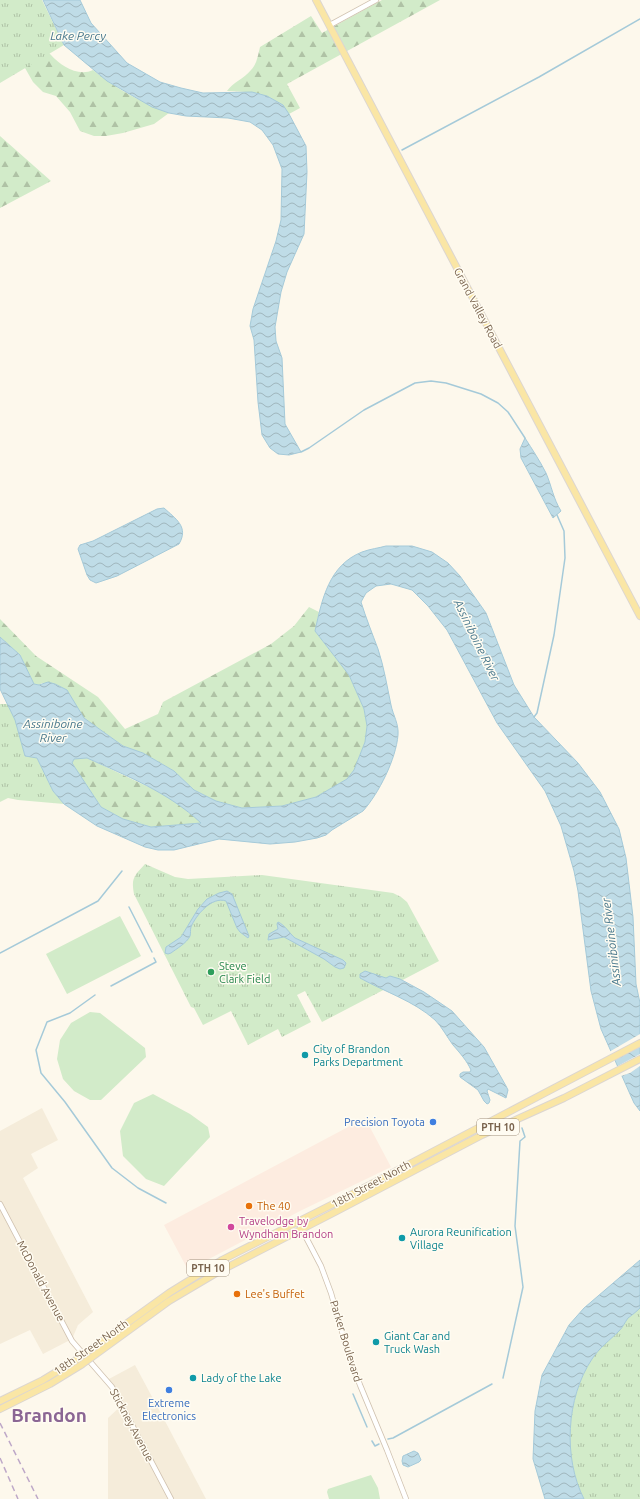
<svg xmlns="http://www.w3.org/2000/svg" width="640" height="1499" font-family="Ubuntu,sans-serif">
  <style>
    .residential { fill: #f5ecda }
    .commercial { fill: #fdece0 }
    .grass { fill: #d2ebc9 }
    .forest { fill: url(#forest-firs) }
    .park { fill: url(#park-tufts) }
    .water { fill: url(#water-waves); stroke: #a5cad9; fill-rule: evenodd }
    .pier { fill: #fdf8ec }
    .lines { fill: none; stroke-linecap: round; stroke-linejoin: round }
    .stream { stroke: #a5cad9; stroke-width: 1.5 }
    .minor-casing { stroke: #d0c2b0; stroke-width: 6 }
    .major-casing { stroke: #dcd6d1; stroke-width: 8 }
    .minor { stroke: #fff; stroke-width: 4.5 }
    .major { stroke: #fae6a5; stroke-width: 6 }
    .rail { stroke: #bea8c8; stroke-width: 1.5; stroke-dasharray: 6 4; stroke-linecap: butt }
    .major-bridge-casing { stroke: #dcd6d1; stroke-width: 8; stroke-linecap: butt }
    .major-bridge { stroke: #fae6a5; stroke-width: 6 }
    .leisure-dot { fill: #2e9e5b; stroke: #fffcf2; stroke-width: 1.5 }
    .culture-dot { fill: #0f9aa8; stroke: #fffcf2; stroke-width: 1.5 }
    .shop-dot { fill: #3f7fe0; stroke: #fffcf2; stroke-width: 1.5 }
    .food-dot { fill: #e8710a; stroke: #fffcf2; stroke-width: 1.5 }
    .hotel-dot { fill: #d1479c; stroke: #fffcf2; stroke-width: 1.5 }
    .labels { text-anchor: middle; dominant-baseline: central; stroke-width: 3; stroke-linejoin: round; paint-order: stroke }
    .shield { fill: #fffcf2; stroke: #a1917e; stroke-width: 1 }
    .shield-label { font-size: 10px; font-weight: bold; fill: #79634d }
    .street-label { font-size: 11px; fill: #79634d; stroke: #fffcf2 }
    .leisure-label { font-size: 11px; fill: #27864d; stroke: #fffcf2; text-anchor: start }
    .culture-label { font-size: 11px; fill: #0d838f; stroke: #fffcf2; text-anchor: start }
    .shop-label { font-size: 11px; fill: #366cbe; stroke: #fffcf2; text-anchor: end }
    .food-label { font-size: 11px; fill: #c56008; stroke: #fffcf2; text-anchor: start }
    .hotel-label { font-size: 11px; fill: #b23c85; stroke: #fffcf2; text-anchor: start }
    .water-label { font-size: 12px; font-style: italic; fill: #47778c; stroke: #fffcf2 }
    .town-label { font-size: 19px; font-weight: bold; fill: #8b6694; stroke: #fffcf2 }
  </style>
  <defs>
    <pattern id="forest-firs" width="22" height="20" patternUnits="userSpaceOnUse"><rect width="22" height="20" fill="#d2ebc9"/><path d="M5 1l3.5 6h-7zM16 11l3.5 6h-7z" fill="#afc2a5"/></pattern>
    <pattern id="park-tufts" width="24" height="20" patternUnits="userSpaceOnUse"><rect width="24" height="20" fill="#d2ebc9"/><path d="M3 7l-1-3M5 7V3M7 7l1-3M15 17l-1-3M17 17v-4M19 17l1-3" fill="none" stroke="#afc2a5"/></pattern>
    <pattern id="water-waves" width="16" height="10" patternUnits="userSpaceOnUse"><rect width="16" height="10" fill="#bfdce7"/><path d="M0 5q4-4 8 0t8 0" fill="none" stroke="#a0b6bd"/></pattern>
  </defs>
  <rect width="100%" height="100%" fill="#fdf8ec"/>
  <path class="residential" d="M42,1108L58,1140L31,1154L38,1168L23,1178L93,1312L78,1325L72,1339L43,1354L30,1330L0,1344V1131Z
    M135,1365L166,1423L206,1499H108V1418L122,1405L107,1380Z"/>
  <path class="commercial" d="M365,1118L391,1167L300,1211L188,1270L164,1225Z"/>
  <path class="grass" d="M120,916L141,956L67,994L46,954Z
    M90,1012L100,1013L145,1048L146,1057L101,1100H90L74,1091L63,1079L57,1059L60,1040L71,1023Z
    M153,1094L190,1114L208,1127L210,1137L164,1186L146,1179L123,1156L120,1131L134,1103Z
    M371,1475L378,1488L380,1499H329L327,1492L328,1489Z"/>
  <path class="forest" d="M382,0H440L287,84L300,108L289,114C273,92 252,92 227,91C233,82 244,79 251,70C257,64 258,55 260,47L311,16L322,33Z
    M32,26C38,35 43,48 51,55C61,66 78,77 93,70C115,88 142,103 169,113L154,124L123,133L106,136H94L80,131L70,112L56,96L43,92L33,82L13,47Z
    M0,136L51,181L0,208Z
    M309,607L319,612L315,631L349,675L364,709L367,726L365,742L354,770L347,779L316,797L282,806L242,808L216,801L194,790L174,771L143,753L123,746L84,718L66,690L55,684L42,683L39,685L34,684L20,655L0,637V619L36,656L98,697L125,729L158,714L163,702L271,644L294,626Z
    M87,758L157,791L169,797L202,823L151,827L123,819L101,807L72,763L74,759Z"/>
  <path class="park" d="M0,0H42L64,45L0,83Z
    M0,704H8L16,720L25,756L37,758L53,791L64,804L18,800L8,798L0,802Z
    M145,864L175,877L188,879L262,875L393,893L401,897L407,902L439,961L322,1022L305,991L297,995L311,1022L282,1037L278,1029L248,1045L231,1011L203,1025L194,1008L191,1007L134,894C131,878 134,876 145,864Z
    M640,1308V1499H584C563,1458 566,1398 592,1359C599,1348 610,1340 619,1331C623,1327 625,1322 628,1318C632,1315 636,1312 640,1308Z"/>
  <path class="water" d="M43,0H80L91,23L127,63L160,82L181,88L203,93L252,92L267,96L283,105L289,114L306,146L307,172L304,234L287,272L281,292L275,327L276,341L282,358L285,424L301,452L289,455L278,454L270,448L262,435L258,402L254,340L250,326L253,309L276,241L281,220L282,169L273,145L262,130L250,122L228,118L186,116L169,113L152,107L107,81L64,45Z
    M525,438C532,449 540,461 546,473C552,487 553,498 561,511L553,518L521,458L520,449Z
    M164,508C176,519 189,527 179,544L117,576L96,583L90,580L87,575L78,549L80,545L93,541L157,509Z
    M386,546H412L432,552L448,563L460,576L486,613L514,685L534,717L578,763L600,792L619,829L626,858L633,917L636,984L640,1003V1111L634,1103L601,1029L591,991L578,891L574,871L561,826L545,791L497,723L447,630L428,606L412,590L391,584L376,586L366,593L361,602C366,618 372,633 378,649C384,667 387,686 391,705C393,715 399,724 398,735C396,759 379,793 363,811L332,830L326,835L317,838L295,842L270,844L219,839L174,850H158L145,847L97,826L64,804L53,791L37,758L25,756L15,720L0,689V637L20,655L34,684L39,685L48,682L55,684L67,690L84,718L123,746L143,753L174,771L194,790L216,801L242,808L282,806L316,797L347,779L354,770L365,742L367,726L364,709L349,675L315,631C322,599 329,565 362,552C370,549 379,548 386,546ZM87,758C127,776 168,792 201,823L151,827L123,819L101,807L72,763L74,759Z
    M227,891L232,894L249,936L248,938L240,932L237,928L226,901C212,896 196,915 191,927C190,930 191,933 190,936C187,943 176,949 171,953L168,954L165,953L166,947L181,937L198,909L207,899L219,893Z
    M278,922C285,925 289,933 295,938L343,960L346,963L344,968L340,969L335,967L324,959L284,937L268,940L269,934L278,929L277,924Z
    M365,971L386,978L390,976L400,979L424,992L452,1011L484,1047L506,1086L508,1090L506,1098L488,1089L487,1091L490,1100L489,1103L487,1104L484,1101L478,1090L460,1077V1074L463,1072H470L471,1070C467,1061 460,1053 453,1045C447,1037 442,1027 435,1020C414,1001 385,992 360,978V974Z
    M640,1260V1308C636,1312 632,1315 628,1318C625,1322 623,1327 619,1331C610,1340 599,1348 592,1359C566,1398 563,1458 584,1499H545L533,1459L535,1411L542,1375L569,1325L584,1308Z
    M414,1451L418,1453L421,1460L419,1462L408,1467L403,1465L402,1461L403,1456Z"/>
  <path class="pier" d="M640,1034V1047L613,1061L609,1052Z
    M640,1054V1066L630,1073L621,1076L616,1067Z"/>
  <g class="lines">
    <path class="stream" d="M402,150L539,77L640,19
      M301,452L309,448L364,410L415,383L431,381L446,383L481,394L498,403L508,412L525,438
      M534,717L537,713L554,635L565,558L564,531L557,515
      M129,907L152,952
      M0,953L98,901L122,871
      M111,986L156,962L154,958
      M95,995L70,1013L47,1022L36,1050L41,1073L65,1102L112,1168L138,1188L166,1203
      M503,1378L523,1287L515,1226L520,1141L525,1137L522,1128
      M353,1394L367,1427
      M388,1439L393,1438L492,1384
      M372,1441L375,1446L379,1444"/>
    <defs>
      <path id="minor" d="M330,25L376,0
        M0,1204L72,1341L112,1387L171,1499
        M298,1222L321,1266L331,1293L349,1356L360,1385L387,1450L406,1499"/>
      <path id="major" d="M316,0L640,616
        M87,1352L169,1293L222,1260L339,1201L640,1043
        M92,1357L169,1301L218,1272L333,1213L482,1135L564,1098L640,1059
        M0,1401L43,1380L76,1360
        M0,1409L50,1384L81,1365"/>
    </defs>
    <use href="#minor" class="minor-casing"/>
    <use href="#major" class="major-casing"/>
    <use href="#minor" class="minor"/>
    <use href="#major" class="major"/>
    <path class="rail" d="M0,1423L38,1499
      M0,1458L18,1499"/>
    <defs>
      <path id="major-bridge" d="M76,1360L87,1352
        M81,1365L92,1357"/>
    </defs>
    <use href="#major-bridge" class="major-bridge-casing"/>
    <use href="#major-bridge" class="major-bridge"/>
  </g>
  <circle class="leisure-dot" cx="211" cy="972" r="4"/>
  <g class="culture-dot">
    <circle cx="305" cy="1055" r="4"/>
    <circle cx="402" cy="1238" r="4"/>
    <circle cx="376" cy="1342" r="4"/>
    <circle cx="193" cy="1378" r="4"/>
  </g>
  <g class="shop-dot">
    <circle cx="433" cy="1122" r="4"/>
    <circle cx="169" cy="1390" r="4"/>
  </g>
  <g class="food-dot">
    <circle cx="249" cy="1206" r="4"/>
    <circle cx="237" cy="1294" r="4"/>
  </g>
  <circle class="hotel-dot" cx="231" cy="1227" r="4"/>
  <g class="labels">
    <g class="shield">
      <rect x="477" y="1119" width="42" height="16" rx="3"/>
      <rect x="187" y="1260" width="42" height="16" rx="3"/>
    </g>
    <g class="shield-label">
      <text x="498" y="1127">PTH 10</text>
      <text x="208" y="1268">PTH 10</text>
    </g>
    <g class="street-label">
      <text transform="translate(478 308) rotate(62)">Grand Valley Road</text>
      <text transform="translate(371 1184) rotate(-28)">18th Street North</text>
      <text transform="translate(41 1281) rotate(62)">McDonald Avenue</text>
      <text transform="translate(346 1341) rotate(73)">Parker Boulevard</text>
      <text transform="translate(91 1347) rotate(-35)">18th Street North</text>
      <text transform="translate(132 1425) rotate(62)">Stickney Avenue</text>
    </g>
    <g class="leisure-label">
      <text x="219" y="966">Steve<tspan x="219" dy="13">Clark Field</tspan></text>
    </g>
    <g class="culture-label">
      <text x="313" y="1049">City of Brandon<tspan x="313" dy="13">Parks Department</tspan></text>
      <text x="410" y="1232">Aurora Reunification<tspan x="410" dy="13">Village</tspan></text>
      <text x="384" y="1336">Giant Car and<tspan x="384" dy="13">Truck Wash</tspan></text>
      <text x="201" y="1378">Lady of the Lake</text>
    </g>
    <g class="shop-label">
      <text x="425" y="1122">Precision Toyota</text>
      <text x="169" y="1403" text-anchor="middle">Extreme<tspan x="169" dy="13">Electronics</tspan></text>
    </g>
    <g class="food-label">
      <text x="257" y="1206">The 40</text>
      <text x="245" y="1294">Lee's Buffet</text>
    </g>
    <g class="hotel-label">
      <text x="239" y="1221">Travelodge by<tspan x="239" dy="13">Wyndham Brandon</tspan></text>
    </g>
    <g class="water-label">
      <text x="78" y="35">Lake Percy</text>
      <text transform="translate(477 640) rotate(64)">Assiniboine River</text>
      <text x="53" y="723">Assiniboine<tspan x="53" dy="14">River</tspan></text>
      <text transform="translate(611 942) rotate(-97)">Assiniboine River</text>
    </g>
    <g class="town-label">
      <text x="49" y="1415">Brandon</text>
    </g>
  </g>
</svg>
